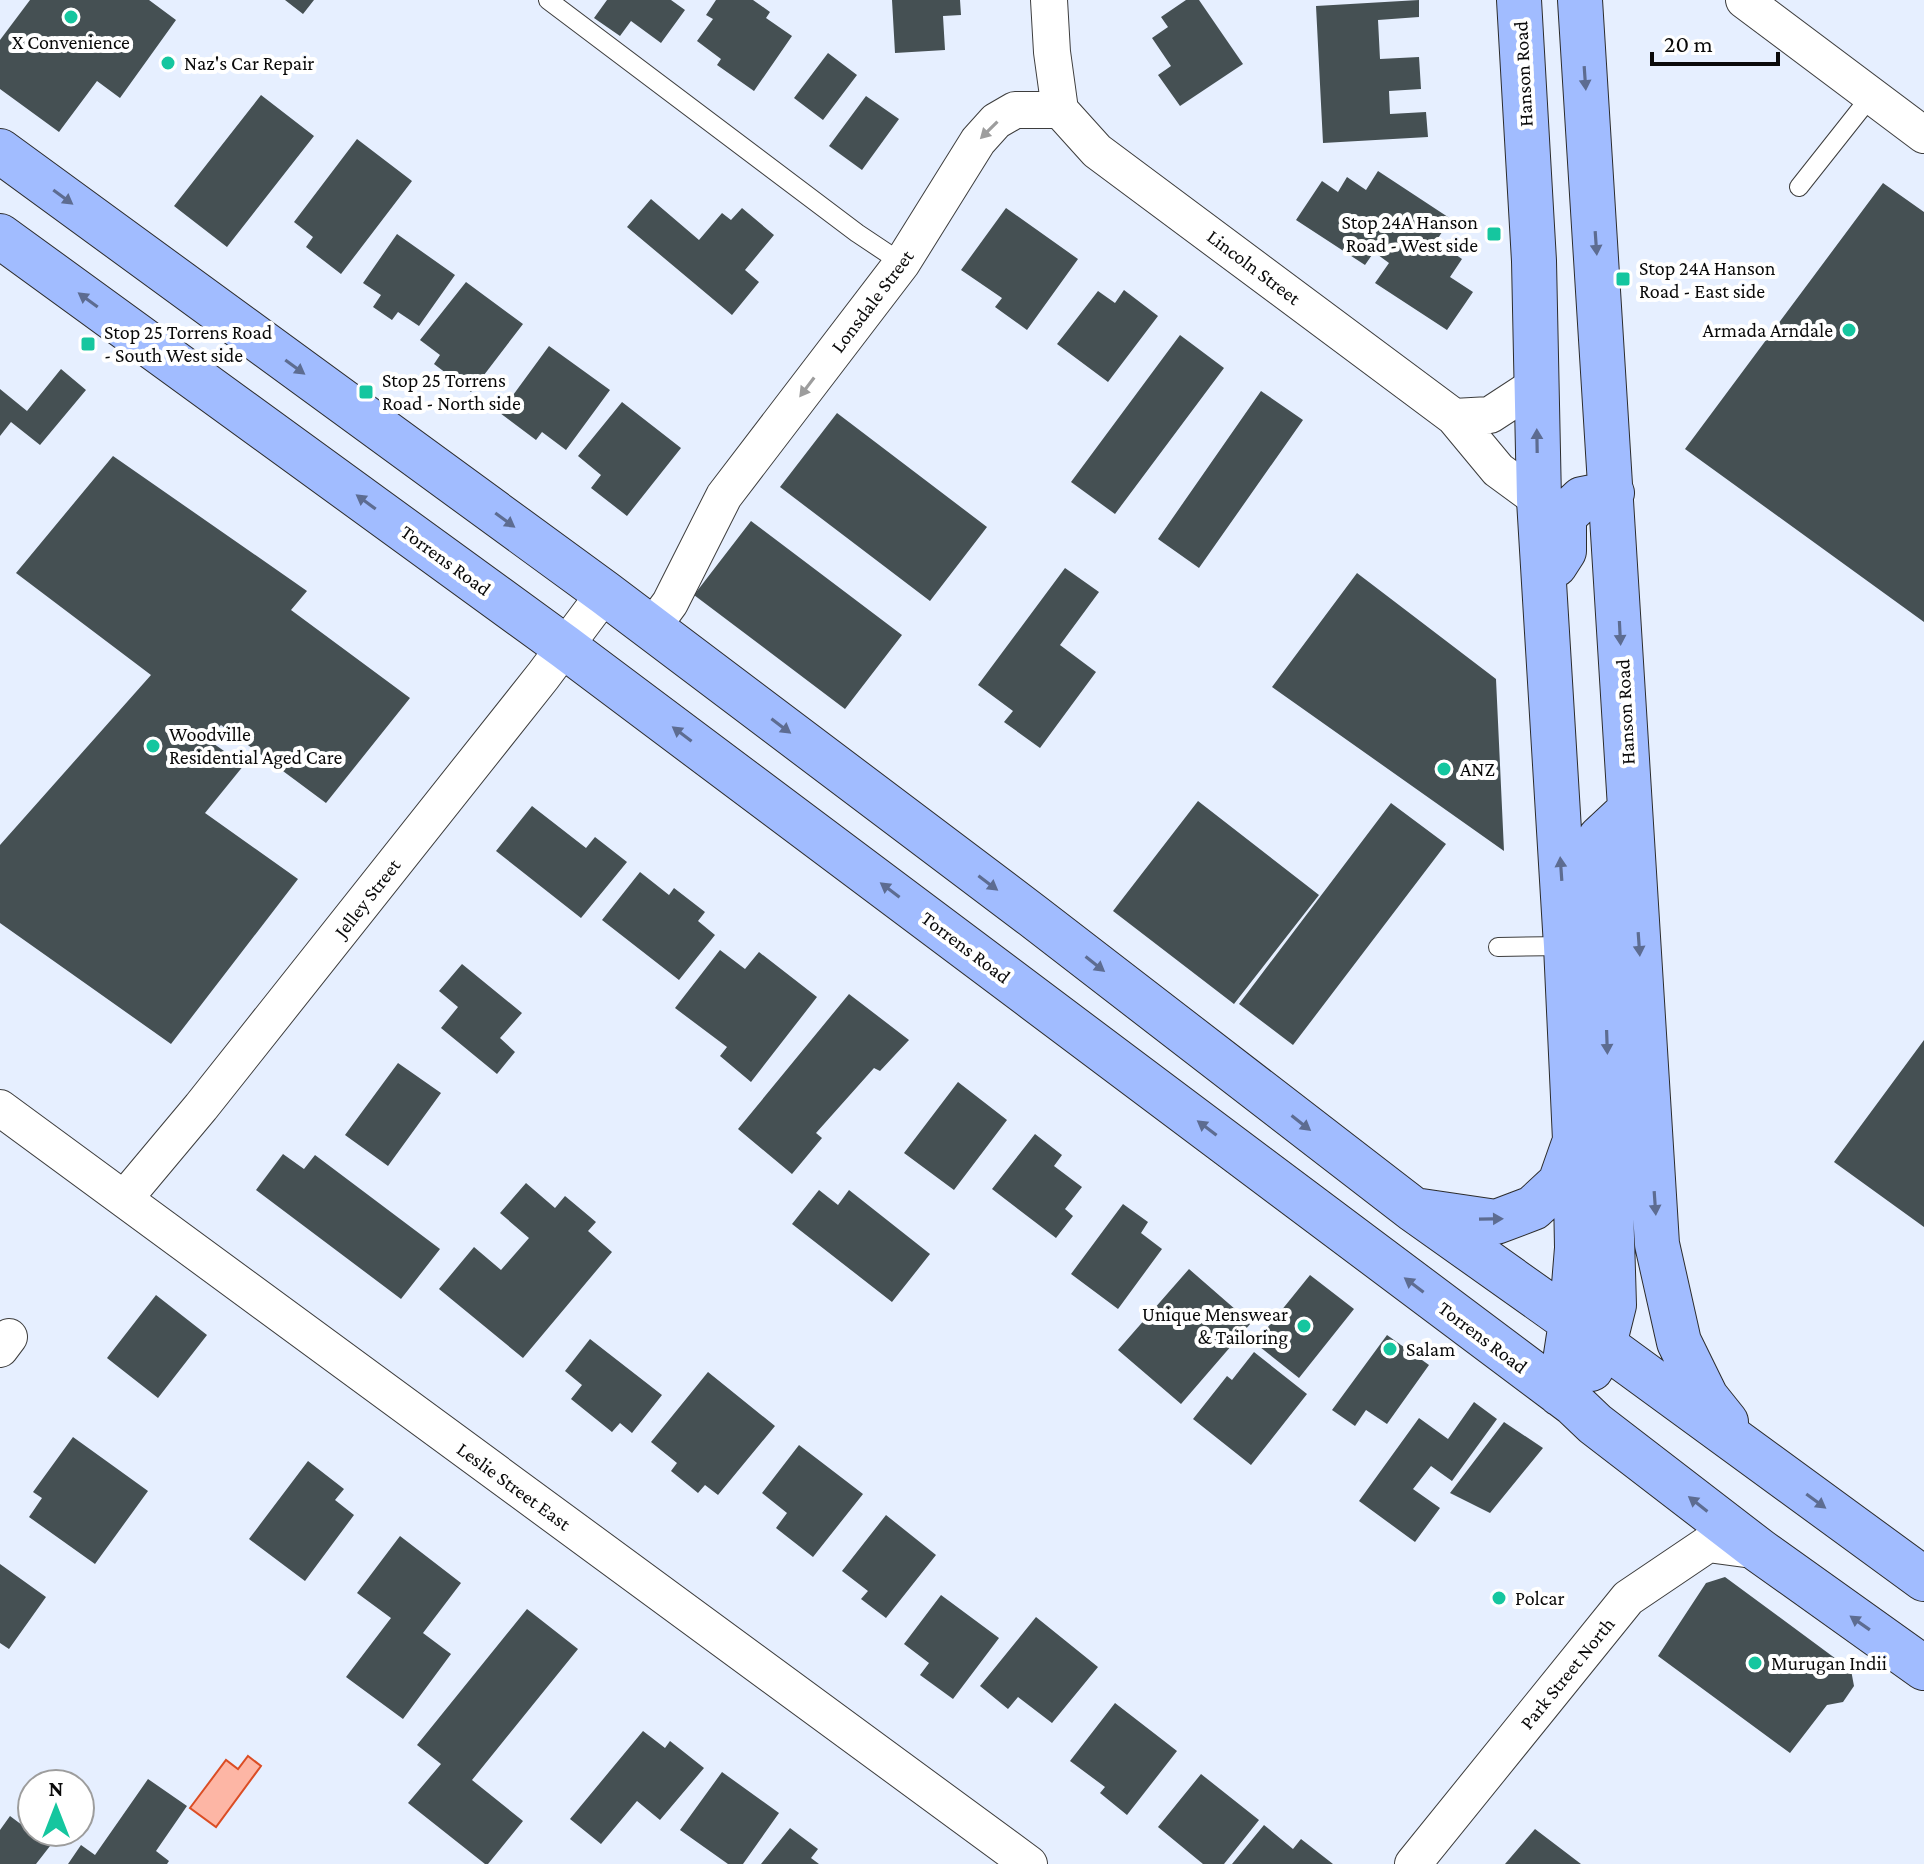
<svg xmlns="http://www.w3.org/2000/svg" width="1924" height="1864" font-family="'Crimson Pro',serif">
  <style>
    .water { fill: #fdb6a5; stroke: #db4d24; stroke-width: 2 }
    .building { fill: #455053 }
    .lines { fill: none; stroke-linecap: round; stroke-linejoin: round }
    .lane-casing { stroke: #3d3d3d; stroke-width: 20 }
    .street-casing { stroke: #3d3d3d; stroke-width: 38 }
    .secondary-casing { stroke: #2c2c2c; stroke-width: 46 }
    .lane { stroke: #fff; stroke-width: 18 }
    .street { stroke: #fff; stroke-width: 36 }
    .secondary { stroke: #a1bcff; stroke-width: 44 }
    .oneway { fill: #5d6c91 }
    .oneway2 { fill: #9d9d9d }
    .poi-dot { fill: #15c69f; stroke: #fff; stroke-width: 3 }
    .labels { text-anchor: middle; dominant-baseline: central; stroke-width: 8; stroke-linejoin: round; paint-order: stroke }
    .poi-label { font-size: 20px; fill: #0a0a0a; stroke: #fff; text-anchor: start }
    .street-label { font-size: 20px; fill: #0a0a0a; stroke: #fff }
  </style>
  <rect width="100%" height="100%" fill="#e6efff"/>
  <path class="water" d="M248,1756L261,1766L216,1827L190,1808L226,1760L238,1769Z"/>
  <path class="building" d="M30,0H149L176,20L120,98L97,81L59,132L0,89V40Z
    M285,0H314L303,14Z
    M607,0H671L685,10L661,43L631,21L620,36L594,18Z
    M716,0H753L770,12L766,18L792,36L754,91L717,65L721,59L697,41L713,19L706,15Z
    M892,0H960L961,15L943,16L945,50L895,53Z
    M1186,0H1199L1243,64L1180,106L1158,75L1171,66L1152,38L1168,27L1161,17Z
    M1419,0V17L1378,20L1380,59L1419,57L1421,89L1389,91L1390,114L1426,112L1428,137L1323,143L1316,6Z
    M828,53L857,75L823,120L794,98Z
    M261,95L314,136L227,247L174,206Z
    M866,96L899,119L862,170L829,146Z
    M357,139L412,181L341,274L306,247L313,237L294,222Z
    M1378,171L1451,219L1436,241L1462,259L1450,277L1473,292L1447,330L1375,283L1389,263L1374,252L1365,265L1296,220L1322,181L1338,192L1347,177L1366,190Z
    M1883,183L1924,212V622L1685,449Z
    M651,199L699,240L722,213L731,220L742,208L774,235L745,270L759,282L732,315L627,227Z
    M1006,208L1078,259L1027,330L995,307L1002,298L961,270Z
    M397,234L455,275L419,326L398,312L392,320L373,307L381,295L363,283Z
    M466,282L523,324L471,392L434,364L440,355L420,340Z
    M1124,290L1158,316L1108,382L1057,344L1098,291L1115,303Z
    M1180,335L1224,368L1115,514L1071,482Z
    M549,346L610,390L566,450L542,432L536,440L500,413Z
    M61,369L86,390L40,445L11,422L0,436V389L27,411Z
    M1261,391L1303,420L1199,568L1158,539Z
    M622,402L681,448L627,516L591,488L601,475L578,456Z
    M837,413L987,527L930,601L780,487Z
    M113,456L307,591L291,610L410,698L326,803L221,725L207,739L244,765L205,813L298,879L171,1044L0,923V845L151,675L16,573Z
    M751,521L902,635L845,709L694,595Z
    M1065,568L1099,592L1060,645L1096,672L1040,748L1004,722L1013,711L978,685Z
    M1357,573L1496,679L1504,851L1272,687Z
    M1198,801L1319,895L1234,1004L1113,911Z
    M1391,803L1446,844L1293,1045L1239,1004Z
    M532,806L586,848L595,837L627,862L581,918L496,851Z
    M640,872L669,895L674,888L705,912L698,921L715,935L679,980L602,920Z
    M720,950L745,969L759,952L817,997L751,1082L720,1056L727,1047L675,1008Z
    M462,964L522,1013L500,1038L515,1052L497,1074L441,1028L458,1007L439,991Z
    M849,994L909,1040L880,1071L874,1068L816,1133L822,1138L792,1174L738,1129Z
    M1924,1040V1227L1834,1162Z
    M398,1063L441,1093L388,1166L345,1135Z
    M958,1082L1007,1120L954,1190L904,1153Z
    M1035,1134L1062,1155L1054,1166L1082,1187L1065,1209L1073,1216L1056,1238L992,1189Z
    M283,1154L304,1169L315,1155L440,1249L401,1299L256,1190Z
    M526,1183L555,1208L565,1196L596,1222L588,1231L612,1252L523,1358L439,1289L474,1247L501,1270L529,1238L500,1213Z
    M819,1190L838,1205L849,1190L930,1254L892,1302L792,1224Z
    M1123,1204L1148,1222L1141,1233L1162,1249L1118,1309L1071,1274Z
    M1189,1269L1251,1323L1181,1404L1118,1350Z
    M1310,1275L1354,1309L1299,1378L1255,1343Z
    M156,1295L207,1335L158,1398L107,1358Z
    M1387,1335L1429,1365L1387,1424L1366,1410L1355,1426L1332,1410Z
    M590,1339L662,1395L632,1433L620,1423L612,1432L571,1399L582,1385L565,1371Z
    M1254,1352L1307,1394L1251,1465L1193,1419L1227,1376L1232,1380Z
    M708,1372L775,1426L718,1495L705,1485L698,1493L671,1471L677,1463L651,1442Z
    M1474,1402L1497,1419L1452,1481L1431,1466L1413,1489L1440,1508L1415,1542L1359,1501L1419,1418L1448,1439Z
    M1504,1422L1543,1448L1490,1513L1450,1493Z
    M73,1437L148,1491L95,1564L29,1517L42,1498L33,1492Z
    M799,1445L863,1494L813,1557L776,1528L787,1513L762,1493Z
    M308,1461L344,1489L335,1500L354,1515L305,1581L249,1539Z
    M886,1515L936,1555L886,1618L861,1599L868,1591L842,1571Z
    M400,1536L461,1583L423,1633L451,1654L403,1719L346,1677L391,1618L357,1593Z
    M0,1564L46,1597L9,1649L0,1643Z
    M1725,1577L1851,1670L1854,1686L1843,1702L1827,1705L1790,1753L1658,1656L1706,1583Z
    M941,1595L999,1638L953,1699L920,1675L929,1663L904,1644Z
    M527,1609L578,1649L472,1780L523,1821L488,1864H485L408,1803L441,1764L417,1745Z
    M1036,1617L1098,1667L1052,1723L1018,1697L1008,1709L980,1686Z
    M1115,1703L1177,1751L1127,1815L1100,1793L1105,1787L1070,1761Z
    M643,1731L665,1748L670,1741L704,1768L660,1820L637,1801L601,1844L570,1819Z
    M722,1772L779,1813L743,1864H728L680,1830Z
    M1201,1774L1259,1820L1224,1864H1203L1158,1827Z
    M148,1779L187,1806L156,1851L169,1861L167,1864H68L81,1845L95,1855Z
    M10,1816L50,1846L36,1864H0V1830Z
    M1264,1825L1293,1849L1301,1839L1333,1864H1232Z
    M790,1828L818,1849L811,1858L819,1864H761Z
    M1535,1829L1581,1864H1505Z"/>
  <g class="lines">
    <defs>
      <path id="lane" d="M548,0L857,233L902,263
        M1799,187L1871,96
        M1498,947L1566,946"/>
      <path id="street" d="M1049,0L1052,52L1060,110
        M1744,0L1924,135
        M1060,110L1097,151L1454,417L1498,470L1539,500
        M1454,417L1490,415L1536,385
        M651,629L670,603L724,496L902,263L978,141L996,121L1015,110H1060
        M0,1108L1029,1864
        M124,1199L201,1107L543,676L605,593
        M0,1349L9,1337
        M1413,1864L1628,1598L1708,1544L1760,1551"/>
      <path id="secondary" d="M1519,0L1534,261L1539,500L1566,946L1575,1140L1577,1248L1571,1322L1560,1394
        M1580,0L1657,1244L1679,1342L1706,1397L1726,1422
        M0,151L605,593L1033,916L1414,1210L1604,1345L1924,1579
        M0,236L565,647L1574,1404L1595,1424L1760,1551L1924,1668
        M1555,565L1564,551V516L1582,499L1612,493
        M1421,1211L1496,1222L1533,1208L1560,1183L1573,1146
        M1591,1369L1604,1345L1614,1305L1600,838L1630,810"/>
    </defs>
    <use href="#lane" class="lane-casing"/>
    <use href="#street" class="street-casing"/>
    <use href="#secondary" class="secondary-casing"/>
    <use href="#lane" class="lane"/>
    <use href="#street" class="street"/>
    <use href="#secondary" class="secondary"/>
  </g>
  <defs><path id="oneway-solid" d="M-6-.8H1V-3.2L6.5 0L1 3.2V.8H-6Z" transform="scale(2)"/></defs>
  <g class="oneway">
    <use href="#oneway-solid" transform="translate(1585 78) rotate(86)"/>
    <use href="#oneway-solid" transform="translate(63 197) rotate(36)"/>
    <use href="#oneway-solid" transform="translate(1596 243) rotate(86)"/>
    <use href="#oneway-solid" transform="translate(88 300) rotate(-144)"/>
    <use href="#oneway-solid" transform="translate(295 367) rotate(36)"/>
    <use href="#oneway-solid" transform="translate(1537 441) rotate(-91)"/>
    <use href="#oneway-solid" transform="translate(366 502) rotate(-144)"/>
    <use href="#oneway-solid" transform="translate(505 520) rotate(36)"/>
    <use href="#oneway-solid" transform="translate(1620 633) rotate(87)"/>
    <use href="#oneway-solid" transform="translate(781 726) rotate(37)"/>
    <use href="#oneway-solid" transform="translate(682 734) rotate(-143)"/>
    <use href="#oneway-solid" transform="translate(1561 869) rotate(-94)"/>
    <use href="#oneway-solid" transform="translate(988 883) rotate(37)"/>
    <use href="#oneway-solid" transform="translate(890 890) rotate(-143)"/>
    <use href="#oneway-solid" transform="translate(1639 944) rotate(86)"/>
    <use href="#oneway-solid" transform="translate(1095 964) rotate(38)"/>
    <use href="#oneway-solid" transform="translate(1607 1042) rotate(88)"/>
    <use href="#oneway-solid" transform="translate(1301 1123) rotate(38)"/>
    <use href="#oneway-solid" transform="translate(1207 1128) rotate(-143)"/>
    <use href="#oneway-solid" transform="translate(1655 1203) rotate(86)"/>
    <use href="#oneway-solid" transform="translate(1491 1219) rotate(-1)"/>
    <use href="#oneway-solid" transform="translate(1414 1285) rotate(-143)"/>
    <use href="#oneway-solid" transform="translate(1816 1501) rotate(36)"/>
    <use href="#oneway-solid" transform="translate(1698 1504) rotate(-142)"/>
    <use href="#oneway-solid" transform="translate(1860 1623) rotate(-145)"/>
  </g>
  <g class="oneway2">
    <use href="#oneway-solid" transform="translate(989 130) rotate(135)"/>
    <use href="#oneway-solid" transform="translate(807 387) rotate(127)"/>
  </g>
  <g class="poi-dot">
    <circle cx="71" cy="17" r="8"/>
    <circle cx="168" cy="63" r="8"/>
    <rect x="1486" y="226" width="16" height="16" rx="4"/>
    <rect x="1615" y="271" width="16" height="16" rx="4"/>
    <circle cx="1849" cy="330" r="8"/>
    <rect x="80" y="336" width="16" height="16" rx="4"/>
    <rect x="358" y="384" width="16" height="16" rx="4"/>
    <circle cx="153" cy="746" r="8"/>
    <circle cx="1444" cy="769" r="8"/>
    <circle cx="1304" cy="1326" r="8"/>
    <circle cx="1390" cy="1349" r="8"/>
    <circle cx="1499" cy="1598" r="8"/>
    <circle cx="1755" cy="1663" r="8"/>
  </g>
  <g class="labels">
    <g class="poi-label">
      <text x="71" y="42" text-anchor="middle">X Convenience</text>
      <text x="184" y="63">Naz's Car Repair</text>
      <text x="1478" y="222" text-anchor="end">Stop 24A Hanson<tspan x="1478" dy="23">Road - West side</tspan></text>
      <text x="1639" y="268">Stop 24A Hanson<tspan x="1639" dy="23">Road - East side</tspan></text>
      <text x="1833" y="330" text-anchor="end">Armada Arndale</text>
      <text x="104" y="332">Stop 25 Torrens Road<tspan x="104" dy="23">- South West side</tspan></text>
      <text x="382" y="380">Stop 25 Torrens<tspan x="382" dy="23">Road - North side</tspan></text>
      <text x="169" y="734">Woodville<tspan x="169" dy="23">Residential Aged Care</tspan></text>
      <text x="1460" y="769">ANZ</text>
      <text x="1288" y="1314" text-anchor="end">Unique Menswear<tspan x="1288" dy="23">&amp; Tailoring</tspan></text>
      <text x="1406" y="1349">Salam</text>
      <text x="1515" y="1598">Polcar</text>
      <text x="1771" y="1663">Murugan Indii</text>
    </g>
    <g class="street-label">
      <text transform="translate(1523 74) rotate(-93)">Hanson Road</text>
      <text transform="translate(1254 267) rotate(37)">Lincoln Street</text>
      <text transform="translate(872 301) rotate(-53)">Lonsdale Street</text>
      <text transform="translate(446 560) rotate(36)">Torrens Road</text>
      <text transform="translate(1625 712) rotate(-93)">Hanson Road</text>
      <text transform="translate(367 898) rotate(-52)">Jelley Street</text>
      <text transform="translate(966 947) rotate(37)">Torrens Road</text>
      <text transform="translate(1483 1337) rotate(37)">Torrens Road</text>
      <text transform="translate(514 1486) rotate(36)">Leslie Street East</text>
      <text transform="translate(1567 1673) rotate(-51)">Park Street North</text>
    </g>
  </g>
  <g transform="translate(56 1808)"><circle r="38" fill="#ffffff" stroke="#9d9d9d" stroke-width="2"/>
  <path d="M0-6L14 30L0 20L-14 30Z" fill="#15c69f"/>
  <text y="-12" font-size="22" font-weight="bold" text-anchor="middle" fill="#0a0a0a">N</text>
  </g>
  <path d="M1652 52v12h126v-12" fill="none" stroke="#0a0a0a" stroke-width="4"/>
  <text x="1664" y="52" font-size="24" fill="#0a0a0a" stroke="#ffffff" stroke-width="6" paint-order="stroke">20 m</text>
</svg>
